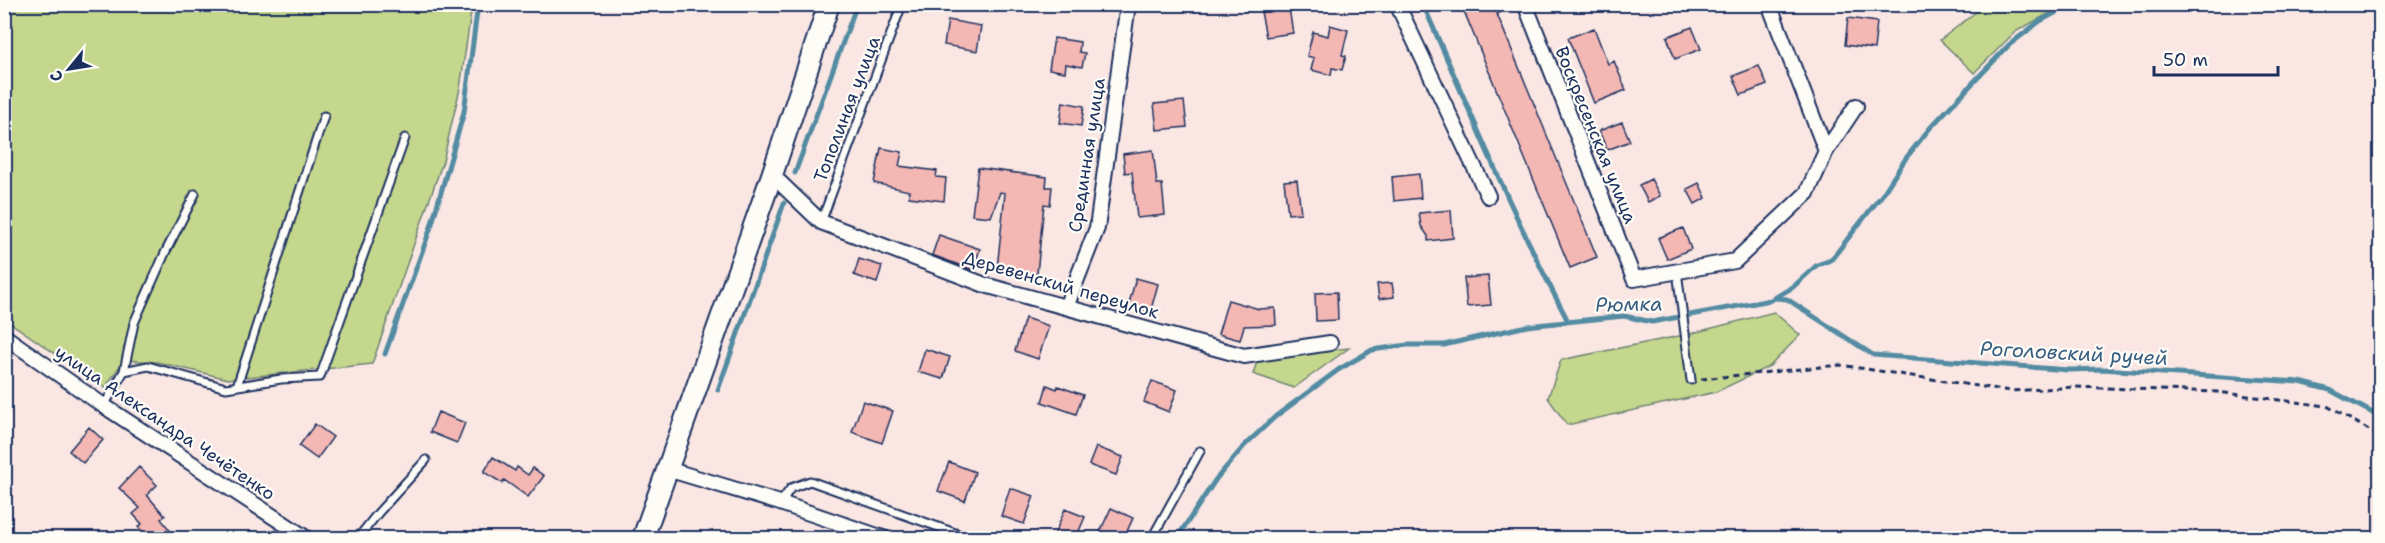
<svg xmlns="http://www.w3.org/2000/svg" width="2385" height="543" font-family="'Shantell Sans',sans-serif">
  <style>
    .green { fill: #c4d78c; stroke: #708375; stroke-width: 1.5 }
    .lines { fill: none; stroke-linecap: round; stroke-linejoin: round }
    .stream { stroke: #538ba2; stroke-width: 5 }
    .building { fill: #f3b7b4; stroke: #1b2f5e; stroke-width: 1.5 }
    .service-casing { stroke: #1b2f5e; stroke-width: 11 }
    .minor-casing { stroke: #1b2f5e; stroke-width: 18 }
    .secondary-casing { stroke: #1b2f5e; stroke-width: 24 }
    .path { stroke: #1b2f5e; stroke-width: 3; stroke-dasharray: 6 4.5; stroke-linecap: butt }
    .service { stroke: #fdfcf7; stroke-width: 7 }
    .minor { stroke: #fdfcf7; stroke-width: 14 }
    .secondary { stroke: #fdfcf7; stroke-width: 20 }
    .labels { text-anchor: middle; dominant-baseline: central; stroke-width: 4.5; stroke-linejoin: round; paint-order: stroke }
    .street-label { font-size: 18px; fill: #1b2f5e; stroke: #fdfcf7 }
    .water-label { font-size: 20px; font-style: italic; fill: #375d80; stroke: #fdfcf7 }
  </style>
  <rect width="100%" height="100%" fill="#fae7e3"/>
  <filter id="ink" filterUnits="userSpaceOnUse"><feTurbulence type="fractalNoise" baseFrequency=".0167" numOctaves="2"/><feDisplacementMap in="SourceGraphic" scale="12" xChannelSelector="R" yChannelSelector="G"/><feConvolveMatrix kernelMatrix="1 2 1 2 8 2 1 2 1" color-interpolation-filters="sRGB"/></filter>
  <g filter="url(#ink)">
    <path class="green" d="M5,5H472L460,88L443,161L372,364L228,379L157,362L124,360L105,388L5,319Z
      M1985,5V4L2064,5L2015,32L1974,73L1940,40Z
      M1774,312L1800,335L1770,366L1716,392L1567,425L1548,398L1561,360L1689,334Z
      M1349,348L1294,388L1253,374L1258,358Z"/>
    <g class="lines">
      <path class="stream" d="M1423,4C1470,111 1514,219 1568,321
        M795,173L857,4
        M1775,298L1787,299L1873,355L2069,370L2102,369L2300,382L2330,390L2380,417
        M385,354L431,227L464,112L478,4
        M718,390L784,203
        M1177,538L1216,479L1245,445L1276,416L1338,370L1372,350L1407,345H1444L1527,326L1624,316L1652,322L1771,300L1793,287L1817,265L1831,260L1882,195L1906,158L1930,128L2009,45L2040,21L2072,4"/>
    </g>
    <path class="building" d="M1461,4H1516L1497,14L1597,257L1570,268Z
      M1289,8L1293,33L1266,37L1261,12Z
      M1848,18L1877,22L1874,49L1845,45Z
      M948,20L981,26L977,51L944,45Z
      M1330,25L1348,30L1342,55L1346,56L1342,70L1332,68L1331,75L1311,70L1314,58L1307,56L1313,32L1328,36Z
      M1692,27L1701,49L1675,59L1667,37Z
      M1594,28L1608,64L1614,61L1626,90L1594,103L1568,38Z
      M1054,38L1080,42L1079,52L1085,53L1082,67L1066,64L1065,72L1049,69Z
      M1759,66L1767,85L1741,95L1733,76Z
      M1184,101L1187,127L1157,130L1154,104Z
      M1063,102L1084,106L1081,126L1060,123Z
      M1622,122L1630,141L1607,150L1599,131Z
      M881,148L902,152L899,166L937,171L936,177L946,178L944,201L909,197V191L874,183Z
      M1153,150L1157,184H1162L1165,215L1137,218L1132,172L1125,173L1123,154Z
      M978,168L1047,177L1046,187H1052L1050,205L1044,204L1037,274L997,269L1005,193L1000,192L991,217L972,215Z
      M1419,174L1421,198L1394,201L1392,177Z
      M1651,179L1660,196L1648,202L1639,185Z
      M1297,180L1301,213L1288,214L1284,181Z
      M1699,183L1706,198L1695,204L1687,189Z
      M1451,210L1453,238L1428,241V236L1421,226L1419,213Z
      M1683,228L1691,249L1667,259L1658,238Z
      M939,235L980,249L973,270L932,255Z
      M859,259L882,266L877,283L854,275Z
      M1488,276L1491,305L1467,307L1464,278Z
      M1136,278L1158,284L1150,313L1128,307Z
      M1392,283L1394,297L1379,299L1377,284Z
      M1337,292L1338,320L1316,321L1315,293Z
      M1228,300L1259,309L1275,308L1276,325L1244,326L1240,340L1218,334Z
      M1025,318L1049,326L1038,359L1015,351Z
      M925,349L950,357L943,379L918,372Z
      M1152,381L1177,390L1169,412L1144,402Z
      M1047,385L1057,389L1058,386L1083,395L1076,414L1042,402Z
      M863,401L893,411L882,443L852,432Z
      M438,412L465,423L457,443L430,432Z
      M315,424L333,437L317,459L299,446Z
      M89,427L103,440L83,463L69,451Z
      M1096,447L1123,457L1116,475L1089,465Z
      M493,457L515,471L517,467L528,475L533,468L544,476L528,497L504,480L502,483L484,472Z
      M949,462L975,472L965,501L938,491Z
      M139,467L157,485L147,495L165,516L161,519L176,538H149L138,527L142,524L133,514L140,508L119,488Z
      M1010,488L1034,496L1024,524L1001,516Z
      M1111,508L1133,518L1124,538H1110L1099,534Z
      M1065,509L1085,517L1076,538H1053Z"/>
    <g class="lines">
      <defs>
        <path id="service" d="M821,222L901,7
          M1677,271L1691,380
          M124,371L134,323L165,253L195,194
          M237,386L324,116
          M104,406L124,371L148,366L226,388L281,379L320,377L405,138
          M780,503L791,488L810,481L969,538
          M358,538L378,513L426,460
          M1152,538L1200,451"/>
        <path id="minor" d="M1397,4L1488,196
          M1525,4L1634,279L1735,261L1807,193L1826,151L1856,106
          M1769,4L1826,151
          M772,175L821,222L985,285L1244,356L1330,343
          M1066,307L1097,228L1128,4
          M4,336L104,406L306,538
          M667,469L780,503L883,538"/>
        <path id="secondary" d="M643,538L772,175L829,4"/>
      </defs>
      <use href="#service" class="service-casing"/>
      <use href="#minor" class="minor-casing"/>
      <use href="#secondary" class="secondary-casing"/>
      <path class="path" d="M1701,379L1840,365L2010,391L2076,387L2217,392L2327,406L2380,436"/>
      <use href="#service" class="service"/>
      <use href="#minor" class="minor"/>
      <use href="#secondary" class="secondary"/>
    </g>
  </g>
  <g class="labels">
    <g class="street-label">
      <text transform="translate(847 109) rotate(-69)">Тополиная улица</text>
      <text transform="translate(1596 135) rotate(68)">Воскресенская улица</text>
      <text transform="translate(1087 155) rotate(-81)">Срединная улица</text>
      <text transform="translate(1061 285) rotate(16)">Деревенский переулок</text>
      <text transform="translate(165 423) rotate(34)">улица Александра Чечётенко</text>
    </g>
    <g class="water-label">
      <text transform="translate(1629 304) rotate(-1)">Рюмка</text>
      <text transform="translate(2074 353) rotate(3)">Роголовский ручей</text>
    </g>
  </g>
  <rect width="2385" height="543" fill="none" stroke="#fdfcf7" stroke-width="24"/>
  <rect x="12" y="12" width="2361" height="519" fill="none" stroke="#1b2f5e" stroke-width="2" filter="url(#ink)"/>
  <g transform="translate(69 69) rotate(240)" stroke="#fdfcf7" stroke-width="4.5" paint-order="stroke">
  <path d="M0-4.5L10 22L0 15L-10 22Z" fill="#1b2f5e"/>
  <text y="-9" font-size="16" font-weight="bold" text-anchor="middle" fill="#1b2f5e">С</text>
  </g>
  <path d="M2154 66v9h124v-9" fill="none" stroke="#1b2f5e" stroke-width="3"/>
  <text x="2163" y="66" font-size="18" fill="#1b2f5e" stroke="#fdfcf7" stroke-width="4.5" paint-order="stroke">50 m</text>
</svg>
